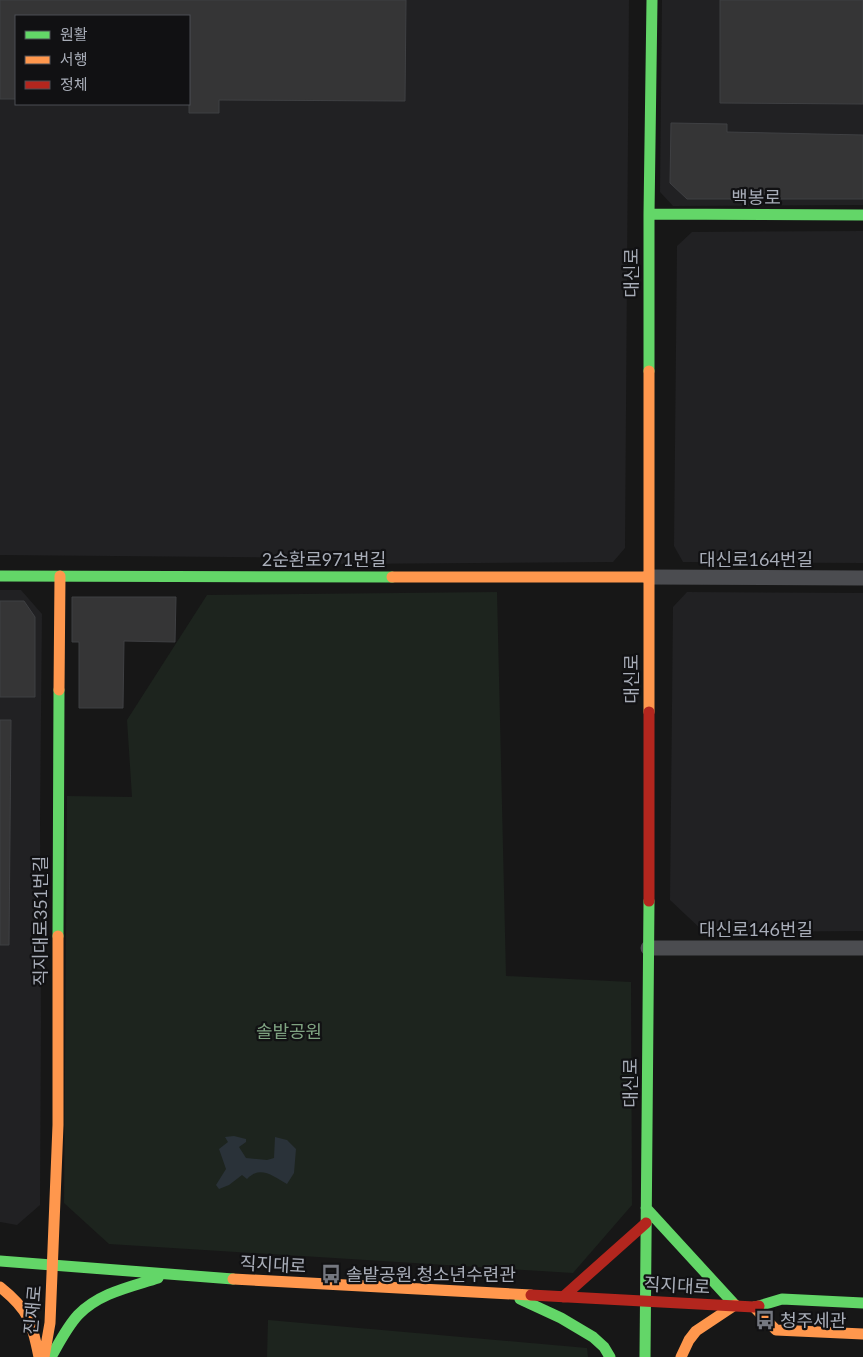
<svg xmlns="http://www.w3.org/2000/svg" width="863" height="1357" font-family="Lato,'Noto Sans KR',sans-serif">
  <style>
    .built { fill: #212123; fill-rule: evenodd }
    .green { fill: #1d241e }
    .water { fill: #2a3239 }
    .building { fill: #353536; stroke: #3f4043 }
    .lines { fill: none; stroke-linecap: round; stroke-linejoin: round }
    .street { stroke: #4b4c50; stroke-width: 15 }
    .fast { stroke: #63d668; stroke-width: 11 }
    .slow { stroke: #ff974d; stroke-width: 11 }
    .jam { stroke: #b3261e; stroke-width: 11 }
    .labels { text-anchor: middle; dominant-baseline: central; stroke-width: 4.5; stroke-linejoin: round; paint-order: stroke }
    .street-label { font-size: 18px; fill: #a8adb8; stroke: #111113 }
    .park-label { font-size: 18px; fill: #7fa381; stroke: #111113 }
    .poi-label { font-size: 18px; fill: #a8adb8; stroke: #111113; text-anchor: start }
  </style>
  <rect width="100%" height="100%" fill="#171717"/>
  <path class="built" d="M0,0H629L625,548L613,562L341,564L337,558L0,555ZM16,16H189V104H16Z
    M662,0H863V205L673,206L660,192Z
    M863,231V563L683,562L674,546L677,246L692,232Z
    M0,590H21L42,614L40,820L41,1022L40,1205L17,1225L0,1222Z
    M687,592L863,593V931L704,932L670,900L673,607Z"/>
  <path class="green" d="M497,592L506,976L631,982L632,1205L573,1273L109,1244L64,1203L67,796L132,797L127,720L207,595Z
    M268,1320L587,1348L588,1357H267Z"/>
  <path class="water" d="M234,1136L246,1139V1142L239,1147L246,1158L267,1160L274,1158L275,1137L287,1140L296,1149L294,1173L287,1184C273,1176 260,1165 247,1179L242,1175L229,1185L219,1189L216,1185L226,1169L219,1149L228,1142L225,1137Z"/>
  <path class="building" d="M0,0H406L405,101L219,100V113H189V16H16V99H0Z
    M720,0H863V104L720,103Z
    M671,123L727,124V132L863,135V199H687L670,183Z
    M72,597H176L175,642L124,641L123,708H79V642H72Z
    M0,601H24L35,617V697H0Z
    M0,720H11L9,945H0Z"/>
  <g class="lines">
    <path class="street" d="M648,577L863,578
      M648,948H863"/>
    <path class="fast" d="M649,214L863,215
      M649,371V214L652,0
      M0,576L392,577
      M58,936L59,690
      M646,1208L735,1305
      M0,1261L233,1279
      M520,1299L561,1318L593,1337L604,1347L610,1357
      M759,1306L782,1299L863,1303
      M51,1357C59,1343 67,1327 78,1315C99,1293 130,1287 158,1278
      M645,1357L649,901"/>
    <path class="slow" d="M649,371V712
      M392,577H648
      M59,690L60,576
      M233,1279L531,1295
      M0,1287C29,1310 32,1322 39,1357
      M754,1307L776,1330L863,1334
      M44,1357L50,1323L58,1125V936
      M681,1357L689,1340L696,1331L735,1305"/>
    <path class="jam" d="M649,901V712
      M531,1295L754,1307L759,1306
      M563,1297L646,1223"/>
  </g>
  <defs>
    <symbol id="bus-bare" viewBox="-9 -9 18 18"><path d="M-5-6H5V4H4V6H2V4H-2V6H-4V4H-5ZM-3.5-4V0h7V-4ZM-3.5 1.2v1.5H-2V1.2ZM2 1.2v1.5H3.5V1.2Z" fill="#757880" stroke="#111113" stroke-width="2.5" paint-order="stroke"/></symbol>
  </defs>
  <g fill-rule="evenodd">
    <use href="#bus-bare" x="317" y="1260" width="28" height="28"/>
    <use href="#bus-bare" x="751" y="1306" width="28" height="28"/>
  </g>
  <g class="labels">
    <g class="street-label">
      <text x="756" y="197">백봉로</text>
      <text transform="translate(631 273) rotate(-90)">대신로</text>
      <text x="324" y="559">2순환로971번길</text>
      <text x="756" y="559">대신로164번길</text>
      <text transform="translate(631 679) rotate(-90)">대신로</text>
      <text transform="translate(40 921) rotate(-90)">직지대로351번길</text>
      <text x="756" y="929">대신로146번길</text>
      <text transform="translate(630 1083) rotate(-90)">대신로</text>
      <text transform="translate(273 1264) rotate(3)">직지대로</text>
      <text transform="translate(677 1285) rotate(3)">직지대로</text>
      <text transform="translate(32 1310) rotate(-85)">진재로</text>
    </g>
    <g class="park-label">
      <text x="289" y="1031">솔밭공원</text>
    </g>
    <g class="poi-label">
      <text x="346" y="1274">솔밭공원.청소년수련관</text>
      <text x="780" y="1320">청주세관</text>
    </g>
  </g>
  <rect x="15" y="15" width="175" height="90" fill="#111113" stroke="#4d4f55"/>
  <rect x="25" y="31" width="25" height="8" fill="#63d668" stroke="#4d4f55"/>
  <text x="60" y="40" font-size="15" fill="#a8adb8">원활</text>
  <rect x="25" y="56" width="25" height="8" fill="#ff974d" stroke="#4d4f55"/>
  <text x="60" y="65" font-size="15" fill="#a8adb8">서행</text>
  <rect x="25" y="81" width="25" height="8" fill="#b3261e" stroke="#4d4f55"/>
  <text x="60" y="90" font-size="15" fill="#a8adb8">정체</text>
</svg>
